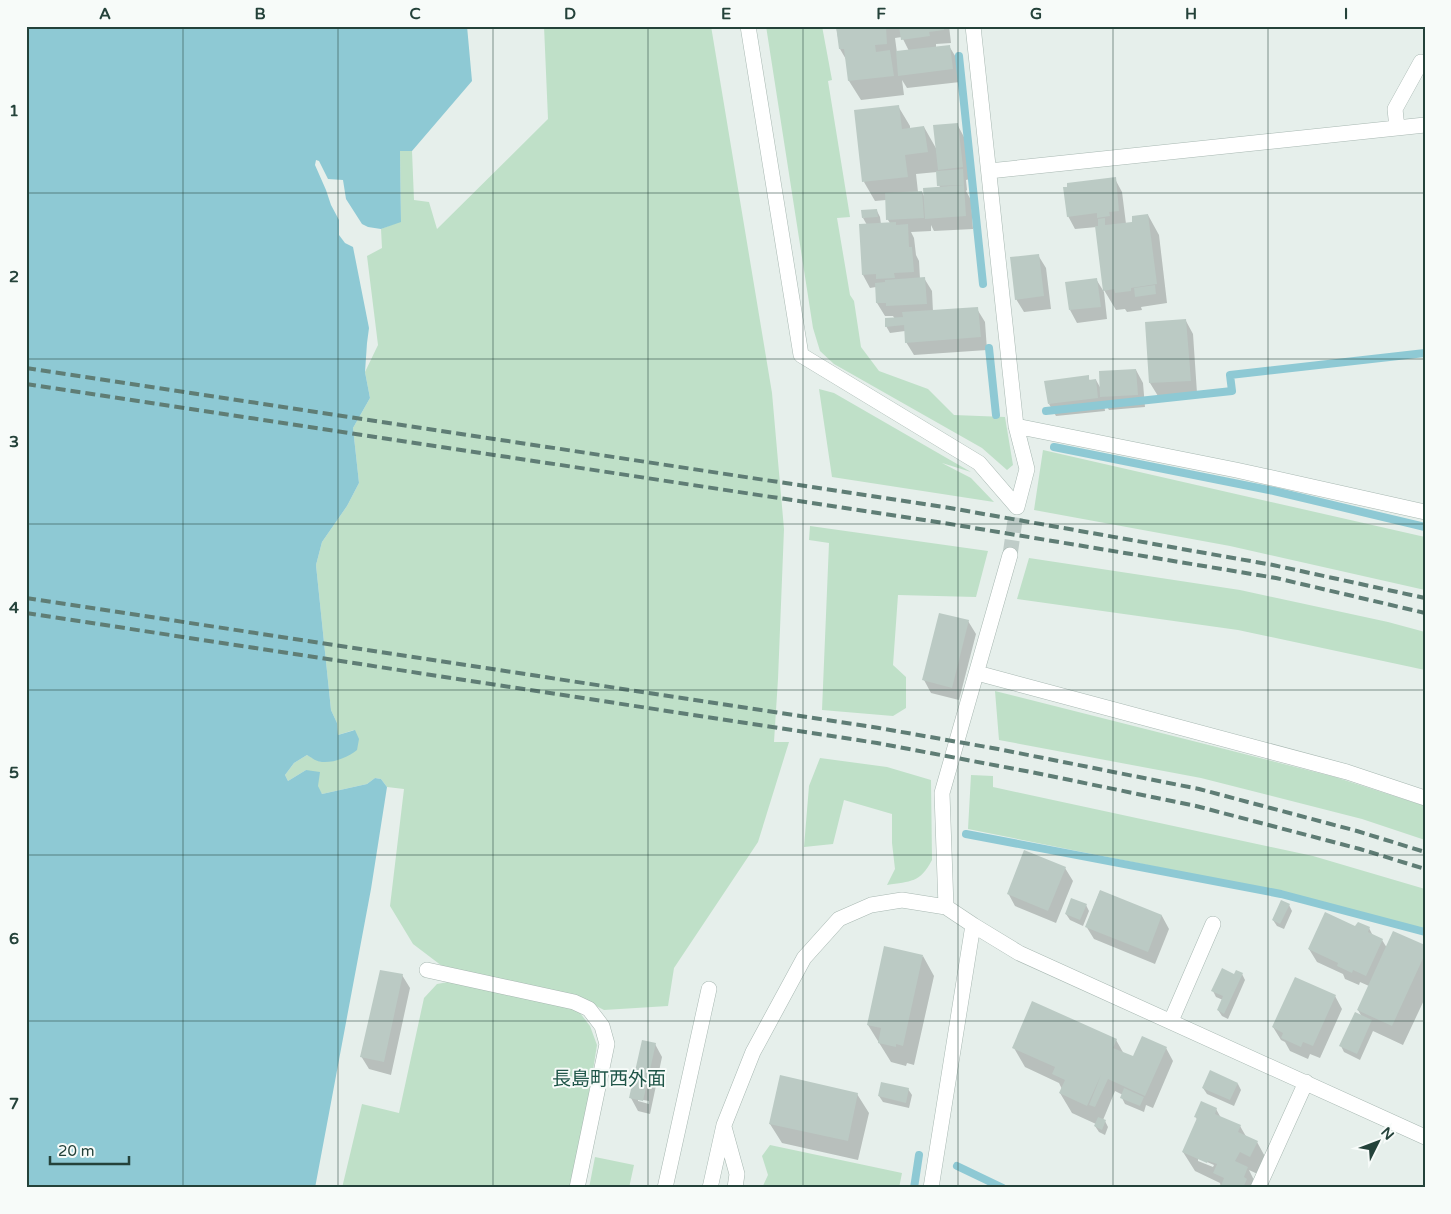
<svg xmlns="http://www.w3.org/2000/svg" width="1451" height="1214" font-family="'Varela Round','Noto Sans JP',sans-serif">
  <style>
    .green { fill: #bfe0c8 }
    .water { fill: #8ec9d4 }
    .shadow { fill: #0003; fill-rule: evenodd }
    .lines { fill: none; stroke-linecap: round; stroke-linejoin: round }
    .stream { stroke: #8ec9d4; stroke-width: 8 }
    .building { fill: #bbcac4 }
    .minor-tunnel { stroke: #bfccc8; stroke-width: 15; stroke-dasharray: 15 8; stroke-linecap: butt }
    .minor-casing { stroke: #a8b8b2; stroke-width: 16 }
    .minor { stroke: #fff; stroke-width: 15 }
    .rail { stroke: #5f7d75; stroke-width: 4; stroke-dasharray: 10 5; stroke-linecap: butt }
    .grid { fill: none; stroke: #24423a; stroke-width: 1; stroke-opacity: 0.55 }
    .labels { text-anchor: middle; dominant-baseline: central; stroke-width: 4; stroke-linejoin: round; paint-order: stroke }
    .quarter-label { font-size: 19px; fill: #1f5548; stroke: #f7fbf9 }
    .neatline { fill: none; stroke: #24423a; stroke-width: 2 }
    .grid-label { font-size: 16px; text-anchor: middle; font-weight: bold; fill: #24423a }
  </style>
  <rect width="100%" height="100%" fill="#e6efeb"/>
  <path class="green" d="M544,26H711L772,393L784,529L778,679L774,742H789L758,842L674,968L668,1006L604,1010L588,1002L442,966L413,944L390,906L404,789L387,787L381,779L375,778L367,784L322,794L306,770L288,781L285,775L294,763L307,755L321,762L354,730L338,735L337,723L331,710L316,565L322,542L347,506L359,483L353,428L370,398L365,372L378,345L367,256L382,248L381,229L401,221L400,151H412L414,200L429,202L437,229L548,119Z
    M766,26H822L832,80L828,81L850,217L837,218L850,295L854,301L861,347L879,371L928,389L954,415L1005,417L1013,465L1007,470L982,448L834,364L820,351L813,328Z
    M819,389L834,393L971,472L942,463L971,478L994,502L832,477Z
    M1043,450L1425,537V590L1230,546L1034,510Z
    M810,526L988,551L976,597L898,595L893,665L906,677V708L893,716L822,710L829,543L809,540Z
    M1029,558L1240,590L1388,622L1425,632V670L1238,630L1017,599Z
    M995,691L1335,777L1425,806V840L1362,819L1201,778L999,740Z
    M820,758L887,767L931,780L932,860C920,883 911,881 887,885L895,869L892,843V814L844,800L833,844L804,847L809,786Z
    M971,775L993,776V787L1313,856L1425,889V930L1282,892L968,829Z
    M448,982L577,1009L590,1026L597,1045L580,1152L572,1188H342L362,1104L399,1113L424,998L437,984Z
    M770,1145L902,1173L899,1188H762L768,1175L762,1156Z
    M595,1157L634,1165L629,1188H589Z"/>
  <path class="water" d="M26,26H467L472,81L412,151H400L401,222L381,229L368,227L362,224L346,199L343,180L328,179L319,161L316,160L315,165L326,190L331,205L339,220V235L345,243L353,247L369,328L367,343L365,372L370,398L353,428L359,483L347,506L322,542L316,565L331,710L337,723L338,735L355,730L359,739L357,750C348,757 334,763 322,762C317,762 312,758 307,755L294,763L285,775L288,781L306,770L320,772L318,786L322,794L367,784L375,778L381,779L387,787L371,889L315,1188H26Z"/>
  <path class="shadow" d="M836,26H949L951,43L936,44V48L949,46L957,59L960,82L907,88L902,80L904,95L861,100L849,81L847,61L840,49ZM902,37L909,51L897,53L895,38Z
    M898,106L910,126V129L924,127L937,150L957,124L964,137L970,179L966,180L967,190L966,191L971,200L973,229L934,231L931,225V231L911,232L914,238L916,255L919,261L920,279L924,278L932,291L933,312L977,309L985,322L987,350L914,355L906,342L905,331L890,333L886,326L895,319L893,316H885L877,303L876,287L870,288L863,275L867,225L863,218L877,211L880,217L881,224L890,223L888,220L886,200L875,201L864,182ZM937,172L940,188L925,198L922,192H918L916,174Z
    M1115,179L1122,192L1126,224L1134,223L1148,215L1159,235L1167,303L1141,307L1142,310L1127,312L1125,309L1116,310L1104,290L1097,227L1075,229L1068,216Z
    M1038,255L1046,268L1051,309L1024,312L1016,299Z
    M1096,279L1104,292L1107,319L1077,323L1070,310Z
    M1186,321L1193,334L1197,393L1158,396L1150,383Z
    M1136,370L1143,383L1145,407L1109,410L1104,402L1105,411L1056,416L1049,404L1088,377L1090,381L1096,380L1101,389Z
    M968,621L976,634L959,700L931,693L924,680Z
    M1065,868L1073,881L1056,923L1015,906L1008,893Z
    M1100,891L1162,916L1169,929L1155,964L1094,939L1086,926Z
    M1086,905L1089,911L1083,926L1070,920L1066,914Z
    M1289,905L1292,911L1284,929L1277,926L1273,920Z
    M1356,928H1369L1373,936L1382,940L1387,948L1425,947V998L1403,1045L1373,1031L1360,1060L1344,1052L1341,1046L1362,1017L1358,1010L1369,986L1360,982L1359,985L1345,979L1343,974L1317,962L1309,949Z
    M923,956L934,976L914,1065L907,1063L906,1066L891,1062L868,1025Z
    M1242,974L1245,980L1228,1019L1222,1016L1218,1010L1223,1000L1216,997L1213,991L1234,975Z
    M402,975L410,988L391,1075L369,1069L361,1056Z
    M1335,996L1342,1009L1320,1058L1310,1054L1308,1059L1290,1051L1285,1042L1281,1040L1273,1027Z
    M1116,1040L1124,1054L1134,1058L1166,1048L1173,1061L1153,1108L1146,1105L1144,1112L1125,1104L1122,1098L1123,1095L1115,1091L1103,1120L1105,1121L1108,1127L1105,1135L1099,1132L1095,1126L1096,1124L1072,1113L1060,1093L1062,1089L1059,1083L1025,1067L1014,1048Z
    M655,1044L662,1057L650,1114L638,1111L631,1098ZM638,1099L649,1101V1104L638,1101Z
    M1238,1084L1241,1090L1234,1106L1207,1094L1203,1088Z
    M908,1089L912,1095L909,1108L883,1102L879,1096Z
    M857,1094L869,1113L858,1160L782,1143L770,1124Z
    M1216,1109L1221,1118L1240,1126L1247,1138L1257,1142L1268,1162L1262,1176L1249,1170L1258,1188H1221L1220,1183L1195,1171L1183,1152L1197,1120L1196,1117ZM1198,1158L1214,1165L1213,1167L1198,1161Z"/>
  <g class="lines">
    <path class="stream" d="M959,56L983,284
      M989,348L996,415
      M1046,411L1232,391L1230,375L1425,353
      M1054,447L1274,491L1425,527
      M966,834L1281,894L1425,932
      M957,1166L1003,1188
      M914,1188L919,1155"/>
  </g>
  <path class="building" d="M836,26H886L887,44L875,45L876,52L890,50L894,76L848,81L844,49H839Z
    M899,26H944V30L929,32L930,36L901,40Z
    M950,45L953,69L898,76L896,51Z
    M899,105L902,129L924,126L928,152L905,155L908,177L862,182L854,110Z
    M958,123L963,167L938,170L933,125Z
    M963,169L964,185L937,186L936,171Z
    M1116,177L1119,211L1109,212L1110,216L1097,218V213L1067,217L1063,187H1067V183Z
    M964,185L966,216L925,219L923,188Z
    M922,191L924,218L886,220L885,193Z
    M877,209L878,217L862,218L861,210Z
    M1148,214L1157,284L1131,288V291L1115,293L1114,289L1103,291L1095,226H1098V219L1105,218V225L1132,222V216Z
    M896,222V225L908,224L909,247H912L914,272L894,273L895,278L876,279V274L862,275L859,224Z
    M1039,254L1044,296L1015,300L1010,257Z
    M925,277L927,304L886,306V303H876L875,283L885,282V280Z
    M1097,278L1101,307L1069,310L1065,282Z
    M1155,285L1156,294L1135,297L1134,288Z
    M978,307L981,337L905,343L904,325L885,327V318L903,317L902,312Z
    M1186,319L1191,381L1149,383L1145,322Z
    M1136,369L1138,395L1100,397L1099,371Z
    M1089,375V380L1096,379L1098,398L1048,404L1044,381Z
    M939,613L969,620L952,688L922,680Z
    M1024,850L1066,867L1048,911L1007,894Z
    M1100,890L1162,915L1148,952L1085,927Z
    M1071,898L1087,904L1080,920L1065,914Z
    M1281,900L1290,904L1280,924L1272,920Z
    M1325,912L1355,926L1358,922L1370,927L1368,932L1383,939L1366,976L1353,970L1352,973L1337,966L1338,963L1308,949Z
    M1393,931L1425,945V954L1392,1026L1357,1010Z
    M884,946L923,955L903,1046L896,1044V1047L878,1043L881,1028L867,1025Z
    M1222,968L1234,974L1236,970L1243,973L1224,1014L1217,1010L1223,996L1211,991Z
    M380,970L403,974L384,1062L360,1057Z
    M1295,977L1336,995L1313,1046L1303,1042L1301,1047L1281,1038L1283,1033L1272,1027Z
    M1032,1001L1117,1039L1113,1048L1133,1056L1142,1036L1167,1047L1145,1096L1108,1079L1095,1107L1089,1105L1101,1075L1087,1106L1059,1093L1065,1080L1052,1074L1055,1067L1012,1048Z
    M1355,1012L1372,1020L1357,1054L1339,1046Z
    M642,1040L656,1043L643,1101L629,1098Z
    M1210,1070L1238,1083L1230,1100L1202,1088Z
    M780,1075L858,1093L848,1141L769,1124Z
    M881,1082L909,1088L906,1103L878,1096Z
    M1124,1088L1144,1097L1140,1106L1120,1098Z
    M1201,1101L1217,1108L1215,1114L1241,1125L1238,1132L1258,1141L1250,1157L1240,1152L1235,1161L1248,1167L1244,1177L1247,1179L1243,1188H1220L1224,1178L1213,1173L1217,1164L1208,1161L1207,1163L1182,1152L1197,1118L1194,1117Z
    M1098,1117L1106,1120L1102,1130L1094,1126Z"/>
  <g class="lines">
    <path class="minor-tunnel" d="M1010,555L1017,507"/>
    <defs>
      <path id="minor" d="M748,26L801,355L979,463L1017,507
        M973,26L1016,426L1027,469L1017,507
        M1397,128L1395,109L1421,62
        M989,171L1425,125
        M1016,426L1236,470L1425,512
        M977,673L1347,772L1425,798
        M946,907L942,793L1010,555
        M427,970L574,1002L589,1009L602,1026L607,1044L577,1188
        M1171,1021L1213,924
        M724,1127L737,1174L735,1188
        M665,1188L709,989
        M710,1188L724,1125L753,1052L804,958L839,919L871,905L902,900L946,907L973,925L1019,953L1425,1137
        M931,1188L973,925
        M1258,1188L1306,1082"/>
    </defs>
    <use href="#minor" class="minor-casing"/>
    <use href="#minor" class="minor"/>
    <path class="rail" d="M26,368L950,508L1273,565L1425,598
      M26,384L950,524L1276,578L1425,613
      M26,598L879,728L998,749L1199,789L1357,831L1425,852
      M26,613L877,743L1031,772L1196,806L1360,849L1425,869"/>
  </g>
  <path class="grid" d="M183,26V1188M338,26V1188M493,26V1188M648,26V1188M803,26V1188M958,26V1188M1113,26V1188M1268,26V1188M26,193H1425M26,359H1425M26,524H1425M26,690H1425M26,855H1425M26,1021H1425"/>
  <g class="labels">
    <g class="quarter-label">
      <text x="609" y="1079">長島町西外面</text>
    </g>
  </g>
  <rect width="1451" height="1214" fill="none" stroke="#f7fbf9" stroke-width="55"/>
  <g transform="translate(1378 1142) rotate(48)" stroke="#f7fbf9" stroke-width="4" paint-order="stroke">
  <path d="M0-4L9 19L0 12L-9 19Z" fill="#24423a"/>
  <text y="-8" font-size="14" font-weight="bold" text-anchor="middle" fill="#24423a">N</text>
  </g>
  <path d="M50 1156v8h79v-8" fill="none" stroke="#24423a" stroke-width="2.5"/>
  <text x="58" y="1156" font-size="15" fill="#24423a" stroke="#f7fbf9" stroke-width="4" paint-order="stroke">20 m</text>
  <rect x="28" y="28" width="1396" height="1158" class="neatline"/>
  <g class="grid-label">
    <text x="105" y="19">A</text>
    <text x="260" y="19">B</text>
    <text x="415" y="19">C</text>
    <text x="570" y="19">D</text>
    <text x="726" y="19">E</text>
    <text x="881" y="19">F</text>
    <text x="1036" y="19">G</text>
    <text x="1191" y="19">H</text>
    <text x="1346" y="19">I</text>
    <text x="14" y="116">1</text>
    <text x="14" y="282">2</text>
    <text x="14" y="447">3</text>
    <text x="14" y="613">4</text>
    <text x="14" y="778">5</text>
    <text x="14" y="944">6</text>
    <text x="14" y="1109">7</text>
  </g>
</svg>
